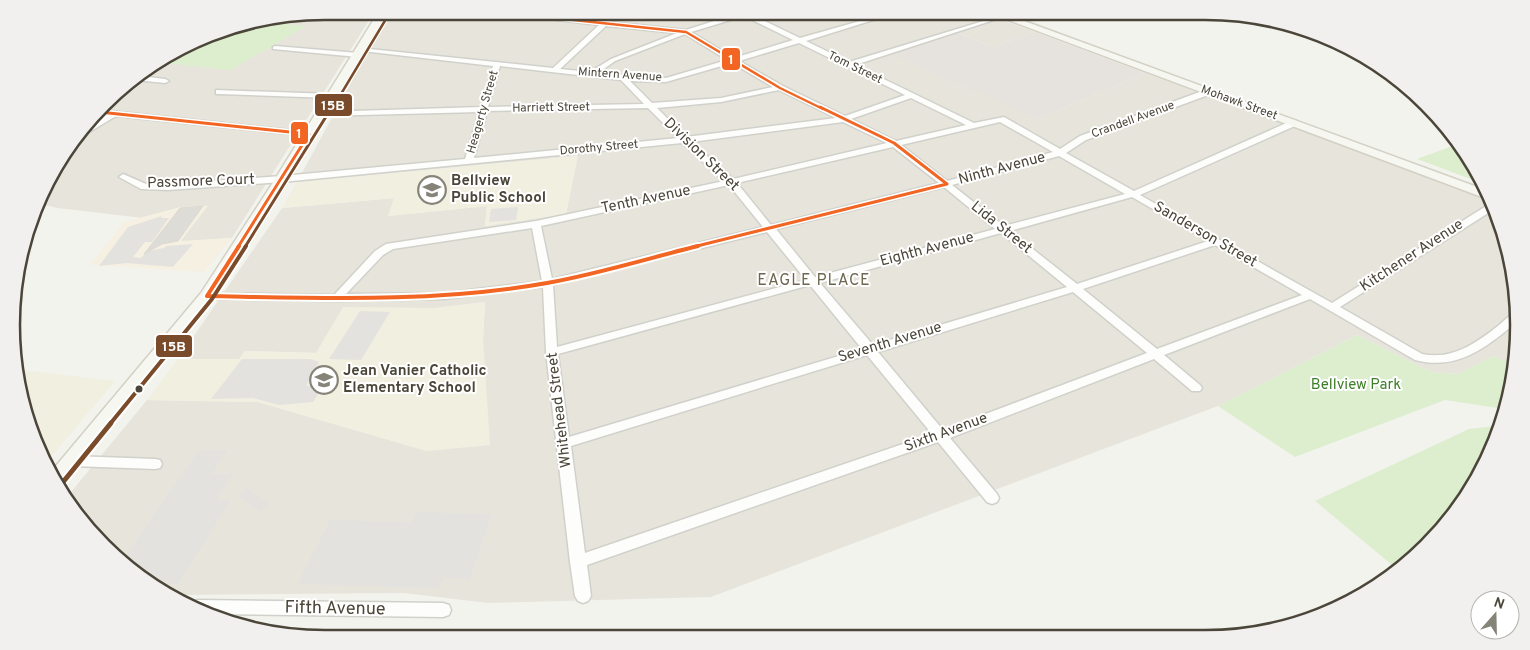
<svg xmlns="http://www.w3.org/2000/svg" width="1530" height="650" font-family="Overpass,sans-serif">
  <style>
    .residential { fill: #e7e5db }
    .commercial { fill: #f5f0e1 }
    .industrial { fill: #e6e3de }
    .education { fill: #f1efe0 }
    .green { fill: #dceece }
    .parking { fill: #e3e2de }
    .building { fill: #dddcd6; stroke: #dcdad3 }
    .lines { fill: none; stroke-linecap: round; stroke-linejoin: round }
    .street-casing { stroke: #d1d1cb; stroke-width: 3 }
    .secondary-casing { stroke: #d3d1c5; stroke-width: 3 }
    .street { fill: #fdfdfc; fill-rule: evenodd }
    .secondary { fill: #f7f7f1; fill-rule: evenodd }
    .bus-1-far2-casing { stroke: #fff; stroke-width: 5 }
    .bus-1-far1-casing { stroke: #fff; stroke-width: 6 }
    .bus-1-casing { stroke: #fff; stroke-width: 8 }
    .bus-2-far3-casing { stroke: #fff; stroke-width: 5 }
    .bus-2-far2-casing { stroke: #fff; stroke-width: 6 }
    .bus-2-far1-casing { stroke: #fff; stroke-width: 8 }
    .bus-2-casing { stroke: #fff; stroke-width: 9 }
    .bus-1-far2 { stroke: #f26522; stroke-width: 2.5 }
    .bus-1-far1 { stroke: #f26522; stroke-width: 3 }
    .bus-1 { stroke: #f26522; stroke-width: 4 }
    .bus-2-far3 { stroke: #7a4b2a; stroke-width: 2.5 }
    .bus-2-far2 { stroke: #7a4b2a; stroke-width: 3 }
    .bus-2-far1 { stroke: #7a4b2a; stroke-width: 4 }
    .bus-2 { stroke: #7a4b2a; stroke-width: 5 }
    .bus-dot { fill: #4b4639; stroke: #fff; stroke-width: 2 }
    .labels { text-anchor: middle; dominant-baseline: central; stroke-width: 4; stroke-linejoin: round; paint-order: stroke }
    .far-street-label { font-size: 12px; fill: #4b4639; stroke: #fff }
    .street-label { font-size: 15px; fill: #4b4639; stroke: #fff }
    .poi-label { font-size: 15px; font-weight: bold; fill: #4b4639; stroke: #fff; text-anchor: start }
    .park-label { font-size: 15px; fill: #3d7f29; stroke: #fff }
    .neighbourhood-label { font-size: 16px; letter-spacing: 1px; fill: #6e664f; stroke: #fff }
    .near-street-label { font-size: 18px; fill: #4b4639; stroke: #fff }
    .rim { fill: none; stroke: #4b4639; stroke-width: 2.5 }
    .line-badge { stroke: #fff; stroke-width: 2 }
    .badge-label { font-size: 14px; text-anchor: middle; font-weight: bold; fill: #fff }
  </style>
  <rect width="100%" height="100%" fill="#f3f3ee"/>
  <path class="residential" d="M325,11H375L232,238L180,242L207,206L181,207L143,218L57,208L40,204L53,168L118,89L224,28Z
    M410,11H978L1035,32L993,47L955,32L1038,119L1145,73L1490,199L1518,305L1510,364L1494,356L1457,374L1431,372L1357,335L1218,406L711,597L488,603L404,593L178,595L118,561L66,498L147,400L258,402L427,451L483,339L485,302L436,308L316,353L245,351L240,359H178L282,208L395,198L388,216L487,206L485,226L566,214L577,156L297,182L386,18L401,17Z"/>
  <path class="commercial" d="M208,206L180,241L232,238L204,272L90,265L124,222L181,207Z"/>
  <path class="industrial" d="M955,32L993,47L1035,32L1145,73L1038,119L891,54Z"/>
  <path class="education" d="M578,156L566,214L485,226L487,206L388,216L394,198L282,208L297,182Z
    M485,302L483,339L490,445L427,451L258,402L147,400L178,359H239L245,351L316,353L343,307L436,308Z
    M15,369L115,381L47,462Z"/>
  <path class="green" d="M262,22L306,26L231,70L164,63L224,28Z
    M1455,145L1483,182L1481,183L1417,159Z
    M1357,335L1431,372L1457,374L1494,356L1510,364L1504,409L1445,400L1295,457L1218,406Z
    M1495,426L1501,427L1466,500L1412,561L1398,570L1315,501L1469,429Z"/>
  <path class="parking" d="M518,207L516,220L489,222L491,209Z
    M162,216L161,218H169L152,242H145L133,257L141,258L147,251L164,248L166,246L193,244L173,267L127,263L99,266L128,227Z
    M360,311L390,312L361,360L329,359Z
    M242,359H311L319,362L306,386L324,385L313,402L279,405L253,398L211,399Z
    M199,450H227L212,474H233L217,499L231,500L178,584L157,583L121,562Z
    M247,488L270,504L260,512L237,496Z
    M416,512L492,514L470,579L444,578L440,588L297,584L330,520L412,522Z"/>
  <path class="building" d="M203,206L178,241L162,244L144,254L180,208Z"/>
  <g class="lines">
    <defs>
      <path id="street" d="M481,11H505L603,21L614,11H621L610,22L686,30L739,13L736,11L749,12L750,14L800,38L860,21L839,11C850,11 857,18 866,19C875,19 889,11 902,11L806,41L849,62L1003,15V17L855,65L974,123L1004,117L1060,149L1080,136L1205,90H1211V94L1086,140L1066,153L1134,191L1291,121H1297V125L1140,195L1332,303L1491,203L1493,210L1340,307L1422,354C1452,360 1475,344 1498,326C1504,321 1510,314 1517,312L1516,323C1485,348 1457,371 1415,360L1310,299L1164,355L1200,385L1202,388L1200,391H1192L1154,359L950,438L997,494L999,498L997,502L992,504L987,502L938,442L587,565L591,596L588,601L583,603L578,601L575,596L570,562L546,352L543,287L444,299L337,301L207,299L202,296L207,293L334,295L375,251L386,244L536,221L724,181L682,143L282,182L168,190L141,189L119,177L123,174L146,184H168L282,176L465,159L479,112L321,116L317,114L321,112L481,107L493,66L362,51L359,49L360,48L553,68L599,25ZM744,16L793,40L734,58L691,32ZM606,26L677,33L611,59L590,72L560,69ZM685,34L727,60L666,78L598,73L615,61ZM799,43L905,95L845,116L783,86L739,61ZM732,63L773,87L721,98L652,103L630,81L666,82ZM500,66L621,80L644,104L488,107ZM779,90L836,118L686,137L657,108L721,102ZM911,98L966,125L896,141L851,119ZM648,108L678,138L474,158L487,111ZM843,122L887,143L733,179L691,142ZM1000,122L1053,152L947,181L901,145ZM893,147L939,183L771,225L737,183ZM1059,156L1125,194L1004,226L952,185ZM729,185L763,227L552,279L541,226ZM944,187L995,229L815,277L776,229ZM1132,197L1208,241L1077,284L1010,231ZM532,228L542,281L444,293L346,294L383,255L393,249ZM767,232L806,280L557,347L553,285ZM1001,233L1067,287L873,345L820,283ZM1215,245L1302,295L1157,349L1083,289ZM810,285L862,349L569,437L558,354ZM1073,292L1147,353L943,430L878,352ZM867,355L932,434L585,553L571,446Z
        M275,46L358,53L361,55L358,57L273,49V47Z
        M140,76L165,79L169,81L165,83L135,80Z
        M216,90L332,94L336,96L332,98L219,94H216Z
        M101,110L309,132L313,134L309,136L116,116L86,134H81L88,126L106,115L98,114Z
        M73,456L155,459L160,460L162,464L160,468L155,469L73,466L68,465L66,461L68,457Z
        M197,600L443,603L449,605L451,610L449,615L443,617L210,614L191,603Z"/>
      <path id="secondary" d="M379,11H388L286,184L213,299L59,489L53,482L50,473L201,293L272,184Z
        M984,11H997L1488,191L1490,200Z"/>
    </defs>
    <use href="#street" class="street-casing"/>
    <use href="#secondary" class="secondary-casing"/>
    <use href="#street" class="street"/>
    <use href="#secondary" class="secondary"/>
    <defs>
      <path id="bus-1-far2" d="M489,11L686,32L780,88L823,109"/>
      <path id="bus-1-far1" d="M820,107L894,143L947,184
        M99,112L309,134L238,247
        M693,247L947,184"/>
      <path id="bus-1" d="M207,296L239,246
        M207,296C320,298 435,303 547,283C598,274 649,258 698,246"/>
      <path id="bus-2-far3" d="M332,109L389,14"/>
      <path id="bus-2-far2" d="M245,247L332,107"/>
      <path id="bus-2-far1" d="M110,424L212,299L246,246"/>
      <path id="bus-2" d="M59,487L111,423"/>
    </defs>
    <use href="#bus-1-far2" class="bus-1-far2-casing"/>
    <use href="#bus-1-far1" class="bus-1-far1-casing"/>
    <use href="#bus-1" class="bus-1-casing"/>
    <use href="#bus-2-far3" class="bus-2-far3-casing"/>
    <use href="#bus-2-far2" class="bus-2-far2-casing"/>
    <use href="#bus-2-far1" class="bus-2-far1-casing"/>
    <use href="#bus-2" class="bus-2-casing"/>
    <use href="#bus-1-far2" class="bus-1-far2"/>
    <use href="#bus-1-far1" class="bus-1-far1"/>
    <use href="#bus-1" class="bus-1"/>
    <use href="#bus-2-far3" class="bus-2-far3"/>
    <use href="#bus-2-far2" class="bus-2-far2"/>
    <use href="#bus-2-far1" class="bus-2-far1"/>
    <use href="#bus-2" class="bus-2"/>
  </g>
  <defs>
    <symbol id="school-ring" viewBox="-11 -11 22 22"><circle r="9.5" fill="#fff" stroke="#868378" stroke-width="1.5"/><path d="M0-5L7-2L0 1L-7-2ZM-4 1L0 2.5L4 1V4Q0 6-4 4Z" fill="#868378"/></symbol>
  </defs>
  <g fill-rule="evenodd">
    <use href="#school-ring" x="416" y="174" width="32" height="32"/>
    <use href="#school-ring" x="308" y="364" width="32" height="32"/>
  </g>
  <circle class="bus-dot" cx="139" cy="389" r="4.5"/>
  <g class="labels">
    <g class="far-street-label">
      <text transform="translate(855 68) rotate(26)">Tom Street</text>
      <text transform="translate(620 75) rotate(4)">Mintern Avenue</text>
      <text transform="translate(1239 103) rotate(20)">Mohawk Street</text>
      <text transform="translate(551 108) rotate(-1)">Harriett Street</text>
      <text transform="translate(483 112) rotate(-74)">Heagerty Street</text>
      <text transform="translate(1133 120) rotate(-20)">Crandell Avenue</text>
      <text transform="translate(599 148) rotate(-5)">Dorothy Street</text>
    </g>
    <g class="street-label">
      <text transform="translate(701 155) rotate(44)">Division Street</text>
      <text transform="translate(1002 169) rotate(-15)">Ninth Avenue</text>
      <text transform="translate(201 182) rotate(-2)">Passmore Court</text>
      <text transform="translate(646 200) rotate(-12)">Tenth Avenue</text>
      <text transform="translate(1001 228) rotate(39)">Lida Street</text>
      <text transform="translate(1205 235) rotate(30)">Sanderson Street</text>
      <text transform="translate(927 250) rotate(-15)">Eighth Avenue</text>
      <text transform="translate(1412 256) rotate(-33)">Kitchener Avenue</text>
      <text transform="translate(890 343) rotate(-17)">Seventh Avenue</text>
      <text transform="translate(560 410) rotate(-97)">Whitehead Street</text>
      <text transform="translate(946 433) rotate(-20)">Sixth Avenue</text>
    </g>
    <g class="poi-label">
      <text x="451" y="181">Bellview<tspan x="451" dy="17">Public School</tspan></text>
      <text x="343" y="371">Jean Vanier Catholic<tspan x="343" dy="17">Elementary School</tspan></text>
    </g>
    <g class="park-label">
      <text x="1356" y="385">Bellview Park</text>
    </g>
    <g class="neighbourhood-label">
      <text x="814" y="281">EAGLE PLACE</text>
    </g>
    <g class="near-street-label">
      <text transform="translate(335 609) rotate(1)">Fifth Avenue</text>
    </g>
  </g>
  <path d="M0 0H1530V650H0ZM325 20H1205A305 305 0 0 1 1510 325V325A305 305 0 0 1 1205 630H325A305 305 0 0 1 20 325V325A305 305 0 0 1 325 20Z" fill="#f1f0ef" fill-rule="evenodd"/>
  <path class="rim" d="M325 20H1205A305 305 0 0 1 1510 325V325A305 305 0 0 1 1205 630H325A305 305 0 0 1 20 325V325A305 305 0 0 1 325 20Z"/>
  <g class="line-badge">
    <rect x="721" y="47" width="20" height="24" rx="5" fill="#f26522"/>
    <rect x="314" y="93" width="39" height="24" rx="5" fill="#7a4b2a"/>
    <rect x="290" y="121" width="19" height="24" rx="5" fill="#f26522"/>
    <rect x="155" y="334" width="38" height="24" rx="5" fill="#7a4b2a"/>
  </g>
  <g class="badge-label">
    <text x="731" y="64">1</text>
    <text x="333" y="110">15B</text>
    <text x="299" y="138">1</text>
    <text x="174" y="351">15B</text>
  </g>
  <g transform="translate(1495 615) rotate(20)"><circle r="24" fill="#ffffff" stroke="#b7b5b0"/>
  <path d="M0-4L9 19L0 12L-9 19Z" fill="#868378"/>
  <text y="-8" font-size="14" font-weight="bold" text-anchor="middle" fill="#4b4639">N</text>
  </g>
</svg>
